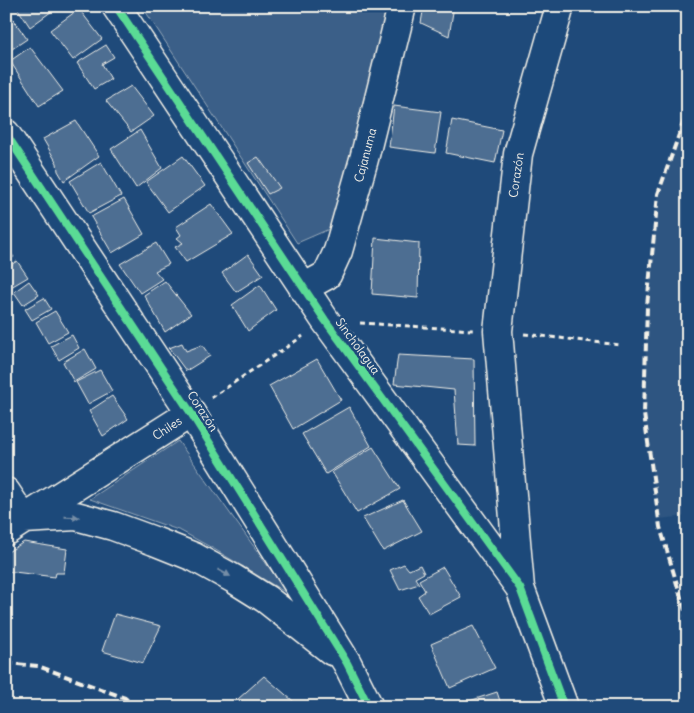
<svg xmlns="http://www.w3.org/2000/svg" width="694" height="713" font-family="Delius,sans-serif">
  <style>
    .built { fill: #2d5581 }
    .green { fill: #3a5f88; stroke: #97a8b8 }
    .building { fill: #4d6e92; stroke: #f4f1e8 }
    .lines { fill: none; stroke-linecap: round; stroke-linejoin: round }
    .minor-casing { stroke: #f4f1e8; stroke-width: 31 }
    .path { stroke: #f4f1e8; stroke-width: 3; stroke-dasharray: 5 4; stroke-linecap: butt }
    .minor { stroke: #1f4a7a; stroke-width: 28 }
    .rail { stroke: #f4f1e8; stroke-width: 4; stroke-dasharray: 8 4; stroke-linecap: butt }
    .cycleway-casing { stroke: #1f4a7a; stroke-width: 11 }
    .cycleway { stroke: #5adb95; stroke-width: 8 }
    .oneway { fill: #748da6 }
    .labels { text-anchor: middle; dominant-baseline: central; stroke-width: 5; stroke-linejoin: round; paint-order: stroke }
    .street-label { font-size: 12px; fill: #f4f1e8; stroke: #1f4a7a }
  </style>
  <rect width="100%" height="100%" fill="#1f4a7a"/>
  <filter id="ink" filterUnits="userSpaceOnUse"><feTurbulence type="fractalNoise" baseFrequency=".02" numOctaves="2"/><feDisplacementMap in="SourceGraphic" scale="10" xChannelSelector="R" yChannelSelector="G"/><feConvolveMatrix kernelMatrix="1 2 1 2 8 2 1 2 1" color-interpolation-filters="sRGB"/></filter>
  <g filter="url(#ink)">
    <path class="built" d="M688,109V516L659,519L644,414L647,306L658,194Z"/>
    <path class="green" d="M142,6H390L336,226L297,243Z
      M178,441L288,594L214,549L181,531L90,499Z"/>
    <path class="building" d="M16,6H59L30,27Z
      M424,6H454L449,36L421,23Z
      M6,9L27,39L6,53Z
      M79,9L102,39L73,60L50,30Z
      M106,45L114,57L102,64L111,79L94,89L77,63Z
      M30,47L63,91L39,106L10,61Z
      M131,86L154,116L131,132L106,101Z
      M394,106L441,112L435,153L389,147Z
      M452,120L502,130L495,163L446,153Z
      M76,121L99,156L64,181L58,171L57,163L43,139Z
      M140,130L162,168L136,188L111,149Z
      M183,156L205,186L168,212L146,182Z
      M258,157L280,188L268,194L248,163Z
      M101,162L121,196L89,213L70,181Z
      M124,199L144,234L112,253L91,217Z
      M211,204L233,234L186,262L175,247L183,243L177,238L181,235L176,227Z
      M375,238L419,243L418,298L372,294Z
      M156,243L169,264L155,271L162,279L140,293L120,264Z
      M6,247L14,257L6,262Z
      M248,254L263,275L236,292L222,273Z
      M17,261L28,277L11,287L6,279V268Z
      M29,281L39,295L23,305L14,292Z
      M165,281L191,314L165,332L144,295Z
      M260,285L276,310L248,331L232,305Z
      M44,298L51,309L32,320L25,309Z
      M55,311L68,332L48,343L36,322Z
      M72,335L79,348L59,360L51,346Z
      M182,343L186,351L202,345L210,356L186,371L169,348Z
      M85,349L96,369L74,382L63,362Z
      M398,355L474,359L475,446L458,445L454,390L394,384Z
      M317,359L341,400L293,429L269,386Z
      M100,370L112,391L88,404L76,382Z
      M112,396L128,419L103,436L89,411Z
      M349,407L371,446L326,474L302,434Z
      M373,447L400,489L357,513L332,472Z
      M403,500L422,531L383,551L363,518Z
      M24,542L67,549L64,573H56L55,577L6,571V553Z
      M404,564L409,570L420,565L424,573L415,578L419,584L400,590L390,570Z
      M443,567L461,597L429,614L418,596L425,591L419,580Z
      M115,614L161,626L143,663L102,651Z
      M473,626L495,668L450,688L431,644Z
      M264,676L300,707H229Z
      M497,692L502,707H458L457,705Z"/>
    <g class="lines">
      <defs>
        <path id="minor" d="M116,6L325,320L520,588L564,707
          M6,134L191,413L347,663L369,707
          M303,288L327,275L338,251L364,159L402,6
          M6,492L24,519L76,516L113,526L154,541L194,557L234,579L266,599L332,651
          M6,531L32,514L191,413
          M520,588L498,331L518,154L560,6"/>
      </defs>
      <use href="#minor" class="minor-casing"/>
      <path class="path" d="M360,323L473,330
        M524,334L620,345
        M211,398L303,336"/>
      <use href="#minor" class="minor"/>
      <path class="rail" d="M688,109L658,194L647,306L644,414L660,527L688,621
        M6,663L38,666L125,698L136,707"/>
      <defs>
        <path id="cycleway" d="M116,6L325,320L520,588L564,707
          M6,134L191,413L347,663L369,707"/>
      </defs>
      <use href="#cycleway" class="cycleway-casing"/>
      <use href="#cycleway" class="cycleway"/>
    </g>
    <defs><path id="oneway-solid" d="M-6-.8H1V-3.2L6.5 0L1 3.2V.8H-6Z" transform="scale(1.25)"/></defs>
    <g class="oneway">
      <use href="#oneway-solid" transform="translate(72 517) rotate(2)"/>
      <use href="#oneway-solid" transform="translate(224 573) rotate(28)"/>
    </g>
  </g>
  <g class="labels">
    <g class="street-label">
      <text transform="translate(365 155) rotate(-75)">Cajanuma</text>
      <text transform="translate(516 175) rotate(-82)">Corazón</text>
      <text transform="translate(358 346) rotate(54)">Sincholagua</text>
      <text transform="translate(203 411) rotate(57)">Corazón</text>
      <text transform="translate(167 428) rotate(-33)">Chiles</text>
    </g>
  </g>
  <rect width="694" height="713" fill="none" stroke="#1f4a7a" stroke-width="25"/>
  <rect x="12" y="12" width="669" height="688" fill="none" stroke="#f4f1e8" stroke-width="2" filter="url(#ink)"/>
</svg>
